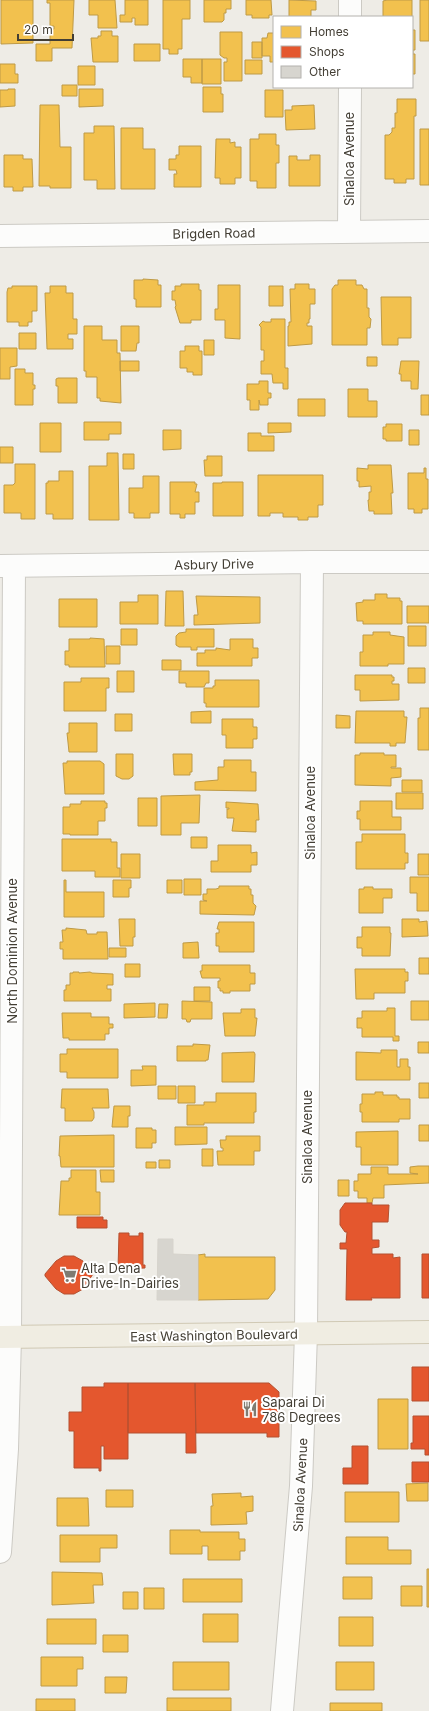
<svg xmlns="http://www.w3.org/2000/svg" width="429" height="1711" font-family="Inter,sans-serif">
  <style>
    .homes { fill: #f2c14e; stroke: #be9a46 }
    .shops { fill: #e4572e; stroke: #b45030 }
    .building { fill: #d7d5cf; stroke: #d6d3cc }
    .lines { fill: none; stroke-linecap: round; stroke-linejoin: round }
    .minor-casing { stroke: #cccac4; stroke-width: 24 }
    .major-casing { stroke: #d0c9b4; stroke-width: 24 }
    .minor { stroke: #fcfcfb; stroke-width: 22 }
    .major { stroke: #f0ede2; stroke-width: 22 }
    .labels { text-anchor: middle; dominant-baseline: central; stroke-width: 4; stroke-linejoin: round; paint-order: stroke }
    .street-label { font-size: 13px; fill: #433e34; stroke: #fff }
    .poi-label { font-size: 13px; fill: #433e34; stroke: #fff; text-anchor: start }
  </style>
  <rect width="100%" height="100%" fill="#eeece6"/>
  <path class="homes" d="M1,0H33V43L1,44Z
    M47,0H74L72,48H52V61H36V44H50V29H54V26H50V3H47Z
    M89,0H115L117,28H98V15H89Z
    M125,0H148V25H135V18H132V22H120V15H125Z
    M163,0H190V19H182V49H178V54H169V49H163Z
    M204,0H231V9H226V13H224V20L222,22H204Z
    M246,0H271L272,15H269V18H252V15H246Z
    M289,0L316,1V10H311V17H289Z
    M387,0H412V30H415V50H413V54H415V74H412V17H383V1Z
    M420,0H429V41H420Z
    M101,31H112V36H118V62H93L91,38H98V36H101Z
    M220,32H242V81H224V62H227V58H224L220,55Z
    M268,33H274V62H270V56H262V38H267Z
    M252,42H262V58H252Z
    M134,44H160V61H134Z
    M183,59H202V83H191V77H183Z
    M202,59H221V84H202Z
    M245,60H262V74H245Z
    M0,64H15V74H18V83H0Z
    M78,66H95V85H78Z
    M62,85H77V96H62Z
    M203,87H221V94H223V112H203Z
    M8,89H15V106L0,107V90H8Z
    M79,89H103V106L79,107Z
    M265,90H283V117H265Z
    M397,99H416V116H414V179H406V183H394V179H385V135H389L392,132V128H395V113H397Z
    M40,105H59L60,147H71V188H50V186H39Z
    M314,105L315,129L286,130L285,110H292V106Z
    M94,126H114L115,189H97V180H84V133H94Z
    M121,128H143V149H155V189H121Z
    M420,129H429V185H420Z
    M259,134H276V145H279V163H276V188H257V181H250V139H259Z
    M216,139H230V143L235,142V147H241V178H235V184H220V178H215Z
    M179,146H201V187H174V174H177L176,170H169V159H176V155H179Z
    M4,155H23V159H32L33,187H23V191H13V187H4Z
    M310,155H320V186H289V156H297V160H310Z
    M143,279L158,280V285H161V307H136V299H134V280H143Z
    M338,280H356V285H362L364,289H367V308H369V317L371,319L370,328H367V345H332V289L335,285H338Z
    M181,284H199V290H201V320H191V323H180L175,307L176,306L175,300H172V291H175V286H181Z
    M295,284H309V289H315V304H310V319H309V323H307V326H312V344L288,346V326H289V322H291L290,289H295Z
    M218,285H240V339L225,338V320H215V309H218Z
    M12,286H37V311H32V322H28V326H19V322H7V292L8,288H12Z
    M50,286H66V293H73V319H77V334H68V339H73V349H47L45,293H50Z
    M269,286H283V306H269Z
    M381,297H411V338H398V345H382Z
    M271,319H285V368H288V389H283V383H273L272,374H261V361H264V350H261V327L259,325L263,321L265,322H271Z
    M84,326H102V340H117V353H120L121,403L100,401V398H97V377H86V371H84Z
    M121,326H139V343H137L136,351H121Z
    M19,333H36V349H19Z
    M204,340H214V355H204Z
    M185,346H199V351H202V375H193V372H187V368H180V351H185Z
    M0,348H17V366L10,367V379H0Z
    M367,357H377V366H367Z
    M120,361H139V371H120Z
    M401,361H419L418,389H411V381H401V374H399Z
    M15,369H25V373H33V385H35V389H33V405H15Z
    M58,378H77V403H58V386H56V379Z
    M259,381H268V393H271V398H268V405H260L259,400V410H250V400H247V384H259Z
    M348,389H368V401H377V417H348Z
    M421,395H429V415H421Z
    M298,399H325V416H298Z
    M84,422H121V434H109V440H84Z
    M40,423H61V452H40Z
    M268,423H291V432L268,433Z
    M386,424H402V441H386V439H383V427H386Z
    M163,430H181V449L163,450Z
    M409,430H419V445H409Z
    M248,433H261V436H274V451H248Z
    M0,447H13V463H0Z
    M107,453H118L119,520H89V466H107Z
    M123,454H134V469H123Z
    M207,456H222V476H205L204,460H207Z
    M15,464H35V519H21V513H4V485H13L15,483Z
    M368,465H391L393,493H391L392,514H374V511H369L368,500H369V492H371V486L359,487V481H357V468L368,469Z
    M424,468H426V479H428V509H422V513H414V509H408V473H424Z
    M59,471H73V519H53V514H46V483H48V481H59Z
    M258,475H323V505H318V517H308V520H298V517H283V513H270V516H258Z
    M143,476H159V513H150V518H134V513H129V488H143Z
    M170,482H195V484H197L195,492H199V502H195V514H185V518H180V514H170Z
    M222,482H243V516H213V483H222Z
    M166,591H183L184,626H165Z
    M375,594H387V598H400V601H402V624H363V621H357L356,603L363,602V600H375Z
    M138,595H158V624H120V602H138Z
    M196,596L260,597V623L194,625V615H198Z
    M59,599H97V627H59Z
    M407,606H429V623H407Z
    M408,626H426V646H408Z
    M121,629H137V645H121Z
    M186,629H214V647H197V650H191V647H179L176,645V636L179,633L186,632Z
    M373,632H390V635L404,637V664H388V666H360V652H363V635H373Z
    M90,638L104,639L105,667H69V665H65V651H69V639H90Z
    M230,639H253V648H258V658H252V666H197V653H205V650H216V648L230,650Z
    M106,646H120V664H106Z
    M162,660H181V670H162Z
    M408,668H425V683H408Z
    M117,671H134V692H117Z
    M179,671H209V683H206L204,687H186V683H179Z
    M355,675H392V677H394V681H392V684H399V700L360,701V690H355Z
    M81,678H109V688H106V711H64V682H81Z
    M215,680H259V707H206V703H204V688H213V686H215Z
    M420,708H429V750H418V718H420Z
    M211,711V723H191V712Z
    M356,711H404V717H407L405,743H396V746H390V743H355Z
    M115,714H132V731H115Z
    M336,715L350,716V728H336Z
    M222,719H253V727H257V739H253V748H226V735H222Z
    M69,723H97V752H69L67,733H69Z
    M360,753H384V755H396V767H391V768H401V777L391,778V786L355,785V755H360Z
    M116,754H133V776L129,779H122L116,776Z
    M173,754H192V772H190V775H174Z
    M224,760H251V772H256V791L195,790V782L218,780V767H224Z
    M67,761H100L104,764V794H65L63,763H67Z
    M402,780H422V792H402Z
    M396,793H423V809H396Z
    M200,795L199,823H181V835H161V796Z
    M138,798H157V826H138Z
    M81,801H105V803H107V808H105V821H98V835H70V834H63V807H70V804H81Z
    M360,801H392V817H401V830H360V819H357V811H360Z
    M226,802L258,804L259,820H256V832L232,831L234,818H227V809H229V808H226Z
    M362,834H405V853H408V863H405V869H356V842H362Z
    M191,837H207V848H191Z
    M62,839H111V842H117V868H120V877H95V871H62Z
    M218,845H251V853L257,852V865H251V872H211V861H218Z
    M121,854H140V878H121Z
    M418,854H429V875H418Z
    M410,877H429V911H417V893H410Z
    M184,879H201V895H184Z
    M64,880H66V892H104V917H64Z
    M113,880H131V888H129V897H113Z
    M167,880H182V893H167Z
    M219,886H249V889H251V895H253V903L256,906L254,915L200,914V901H207L203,900V894H207V889H216L219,888Z
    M364,887H373V889H392V898H383V913H359V889H364Z
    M119,919H135V937H133V946H120Z
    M402,919H419V922L427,921L428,936L402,937Z
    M219,922H254V952H219V946H216V933H219V929H217Z
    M362,927H390V933H391L390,956H362V948H357V937H362Z
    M66,928L86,930L87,934H97V932H107L108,959H63V949H60V942H63L62,930H66Z
    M198,942L199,958H183V943Z
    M109,948H126V957H109Z
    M419,958H429V974H419Z
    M125,964H140V977H125Z
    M202,965H250V973H255V984H250V991H230V993H223V991H220V988H218V981H220V978H202L200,971H202Z
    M355,969H405V972H408V981H405V993H374V999H356Z
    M73,972H79V973L90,972L92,973L113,974V985H107V989H111V1001H64V990H66V985H70V973H73Z
    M194,987H210V1001H194Z
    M182,1001L212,1002V1019H191L190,1022H187L186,1019H182Z
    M411,1001H429V1020H411Z
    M155,1003V1017L124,1018V1004Z
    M159,1004H168L167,1018H158Z
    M387,1008H395V1036H399V1041H393V1037H362V1028H357V1018H362V1011H387Z
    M241,1009H255V1018H257L255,1036H225L223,1013H241Z
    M62,1013H91V1017H109V1024H113V1028H109V1034H105V1040H69V1038H63Z
    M418,1042H429V1053H418Z
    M193,1044L210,1045L208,1060H206V1061H177V1046H193Z
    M67,1049H118V1078H67V1072H60V1054H67Z
    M381,1050H397V1067H400V1059H408V1067H410V1080H356V1052L381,1053Z
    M254,1052L255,1054L254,1082H222V1053Z
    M142,1066H156V1085L131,1086V1070H143Z
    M419,1083H429V1098H419Z
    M158,1086H176V1099H158Z
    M178,1086H195V1103H178Z
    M62,1089H108L109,1108H92L94,1112V1118L92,1121H65V1108H61Z
    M375,1092H383V1095H397V1097H399V1099H410V1119H399V1122H362V1112H360V1104H362V1094H375Z
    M216,1093H256V1112H254V1123H204V1125H187V1105H204V1102H216Z
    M114,1106H130V1116H128V1127H112Z
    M419,1125H429V1141H419Z
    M175,1127H207V1144L175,1145Z
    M136,1128H152V1130H156V1143H152V1148H136Z
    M398,1131V1165H361V1147H356V1132Z
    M114,1135V1167H61L60,1156H59L60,1136Z
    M226,1136H260V1151H254V1165H218L217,1151H223V1148H221L220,1140H226Z
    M202,1149H213V1166H202Z
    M159,1160H170V1168H159Z
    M146,1162H156V1168H146Z
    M418,1166H429V1183L384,1185V1198H373L372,1203H367V1198H358V1191H354V1181H358V1174H371V1167H388V1174H418L410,1173V1167Z
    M71,1170H96V1192H100V1215H59L61,1181H69V1178H71Z
    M100,1170H114V1182H101Z
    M338,1180H349V1196H338Z
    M205,1254V1257H275V1290L268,1299L198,1300V1255Z
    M378,1399H408V1449H378Z
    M428,1483V1501H407L406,1484Z
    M106,1490H133V1507H106Z
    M345,1492H399V1522H345Z
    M241,1493V1497L253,1496V1511L246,1512L247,1524L211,1525V1506H213L212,1494Z
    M57,1498H88L89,1526H57Z
    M170,1530H200V1532H239V1539H245V1551H240V1560H208V1546H202V1554H170Z
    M60,1535H117V1548H100V1562H60Z
    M346,1537H388V1550H411V1564H346Z
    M427,1569H429V1607H427Z
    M52,1572L102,1573L103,1585H93L94,1603L52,1605Z
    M343,1577H372V1599H343Z
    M183,1579H242V1602H183Z
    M401,1586H422V1606H401Z
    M144,1588H164V1609H144Z
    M123,1592H138V1609H123Z
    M203,1614H238V1642H203Z
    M339,1617H373V1646H339Z
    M47,1619H96V1644H47Z
    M103,1635H128V1652H103Z
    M41,1657H83V1669H77V1686H41Z
    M173,1662H229V1690H173Z
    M336,1662H374V1690H336Z
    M105,1677H127L126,1693H105Z
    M167,1698H231V1711H167Z
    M36,1699H75V1711H36Z
    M330,1703H382V1711H330Z"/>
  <path class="shops" d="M345,1203H372V1205H389L388,1222H372V1240H379V1247L372,1248V1254H393V1258L400,1257V1298H371L372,1300H346L347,1249H340V1243H346L347,1232H345L340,1225V1210Z
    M77,1217H103V1220H107V1228H77Z
    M119,1233H129V1236H139V1233H143V1265H145V1268L118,1269Z
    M422,1254H429V1298H422Z
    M64,1256H74L83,1261L93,1274L83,1289L74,1294H64L56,1289L45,1276V1274L56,1261Z
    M412,1367H429V1401H412Z
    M104,1383H128V1459H104V1446H101V1471H99V1468H74V1431H69V1412H82V1387H104Z
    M128,1383H195L196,1453H186V1433H128Z
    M195,1383H269L279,1392V1437H267V1433H196Z
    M413,1416H429V1455H425V1449H411V1443H413Z
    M352,1446H368V1484H343V1468H352Z
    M412,1462H429V1482H412Z"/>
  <path class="building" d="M158,1239H173V1254L198,1255V1300H157Z"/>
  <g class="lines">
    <defs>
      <path id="minor" d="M350,17V0
        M349,231L350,87
        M0,236L429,231
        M0,566L312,562H429
        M0,1552L7,1449L10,1337L14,566
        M282,1711L301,1486L306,1333L312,562"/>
      <path id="major" d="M0,1337L429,1332"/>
    </defs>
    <use href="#minor" class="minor-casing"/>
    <use href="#major" class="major-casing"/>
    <use href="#minor" class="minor"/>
    <use href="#major" class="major"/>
  </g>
  <defs>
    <symbol id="supermarket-bare" viewBox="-9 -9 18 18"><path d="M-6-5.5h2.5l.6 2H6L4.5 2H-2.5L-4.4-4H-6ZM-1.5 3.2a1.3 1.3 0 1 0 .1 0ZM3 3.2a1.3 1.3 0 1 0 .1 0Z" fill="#7f7b72" stroke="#fff" stroke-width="2.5" paint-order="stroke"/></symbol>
    <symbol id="restaurant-bare" viewBox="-9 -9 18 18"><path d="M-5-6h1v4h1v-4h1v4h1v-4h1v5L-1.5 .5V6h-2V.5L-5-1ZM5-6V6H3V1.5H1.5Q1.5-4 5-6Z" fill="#7f7b72" stroke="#fff" stroke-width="2.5" paint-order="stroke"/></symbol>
  </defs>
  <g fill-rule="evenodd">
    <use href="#supermarket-bare" x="58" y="1264" width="22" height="22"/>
    <use href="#restaurant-bare" x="239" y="1398" width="22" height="22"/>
  </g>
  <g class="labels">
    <g class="street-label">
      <text transform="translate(349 159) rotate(-90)">Sinaloa Avenue</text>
      <text transform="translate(214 233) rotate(-1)">Brigden Road</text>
      <text transform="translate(214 564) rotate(-1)">Asbury Drive</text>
      <text transform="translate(310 813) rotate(-90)">Sinaloa Avenue</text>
      <text transform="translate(12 951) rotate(-90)">North Dominion Avenue</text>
      <text transform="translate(307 1137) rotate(-90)">Sinaloa Avenue</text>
      <text transform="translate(214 1335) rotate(-1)">East Washington Boulevard</text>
      <text transform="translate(300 1485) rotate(-87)">Sinaloa Avenue</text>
    </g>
    <g class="poi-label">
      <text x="81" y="1268">Alta Dena<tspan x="81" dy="15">Drive-In-Dairies</tspan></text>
      <text x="262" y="1402">Saparai Di<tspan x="262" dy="15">786 Degrees</tspan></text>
    </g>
  </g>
  <rect x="273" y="16" width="140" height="72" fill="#ffffff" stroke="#b4b2ae"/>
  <rect x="281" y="26" width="20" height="12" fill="#f2c14e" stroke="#b4b2ae"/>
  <text x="309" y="36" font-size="12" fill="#433e34">Homes</text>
  <rect x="281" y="46" width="20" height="12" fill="#e4572e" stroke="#b4b2ae"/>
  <text x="309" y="56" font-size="12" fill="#433e34">Shops</text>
  <rect x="281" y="66" width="20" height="12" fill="#d7d5cf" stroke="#b4b2ae"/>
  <text x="309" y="76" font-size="12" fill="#433e34">Other</text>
  <path d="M18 34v6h55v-6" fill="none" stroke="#433e34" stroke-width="2"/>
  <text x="24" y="34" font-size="12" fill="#433e34" stroke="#ffffff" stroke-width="3" paint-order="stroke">20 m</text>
</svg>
